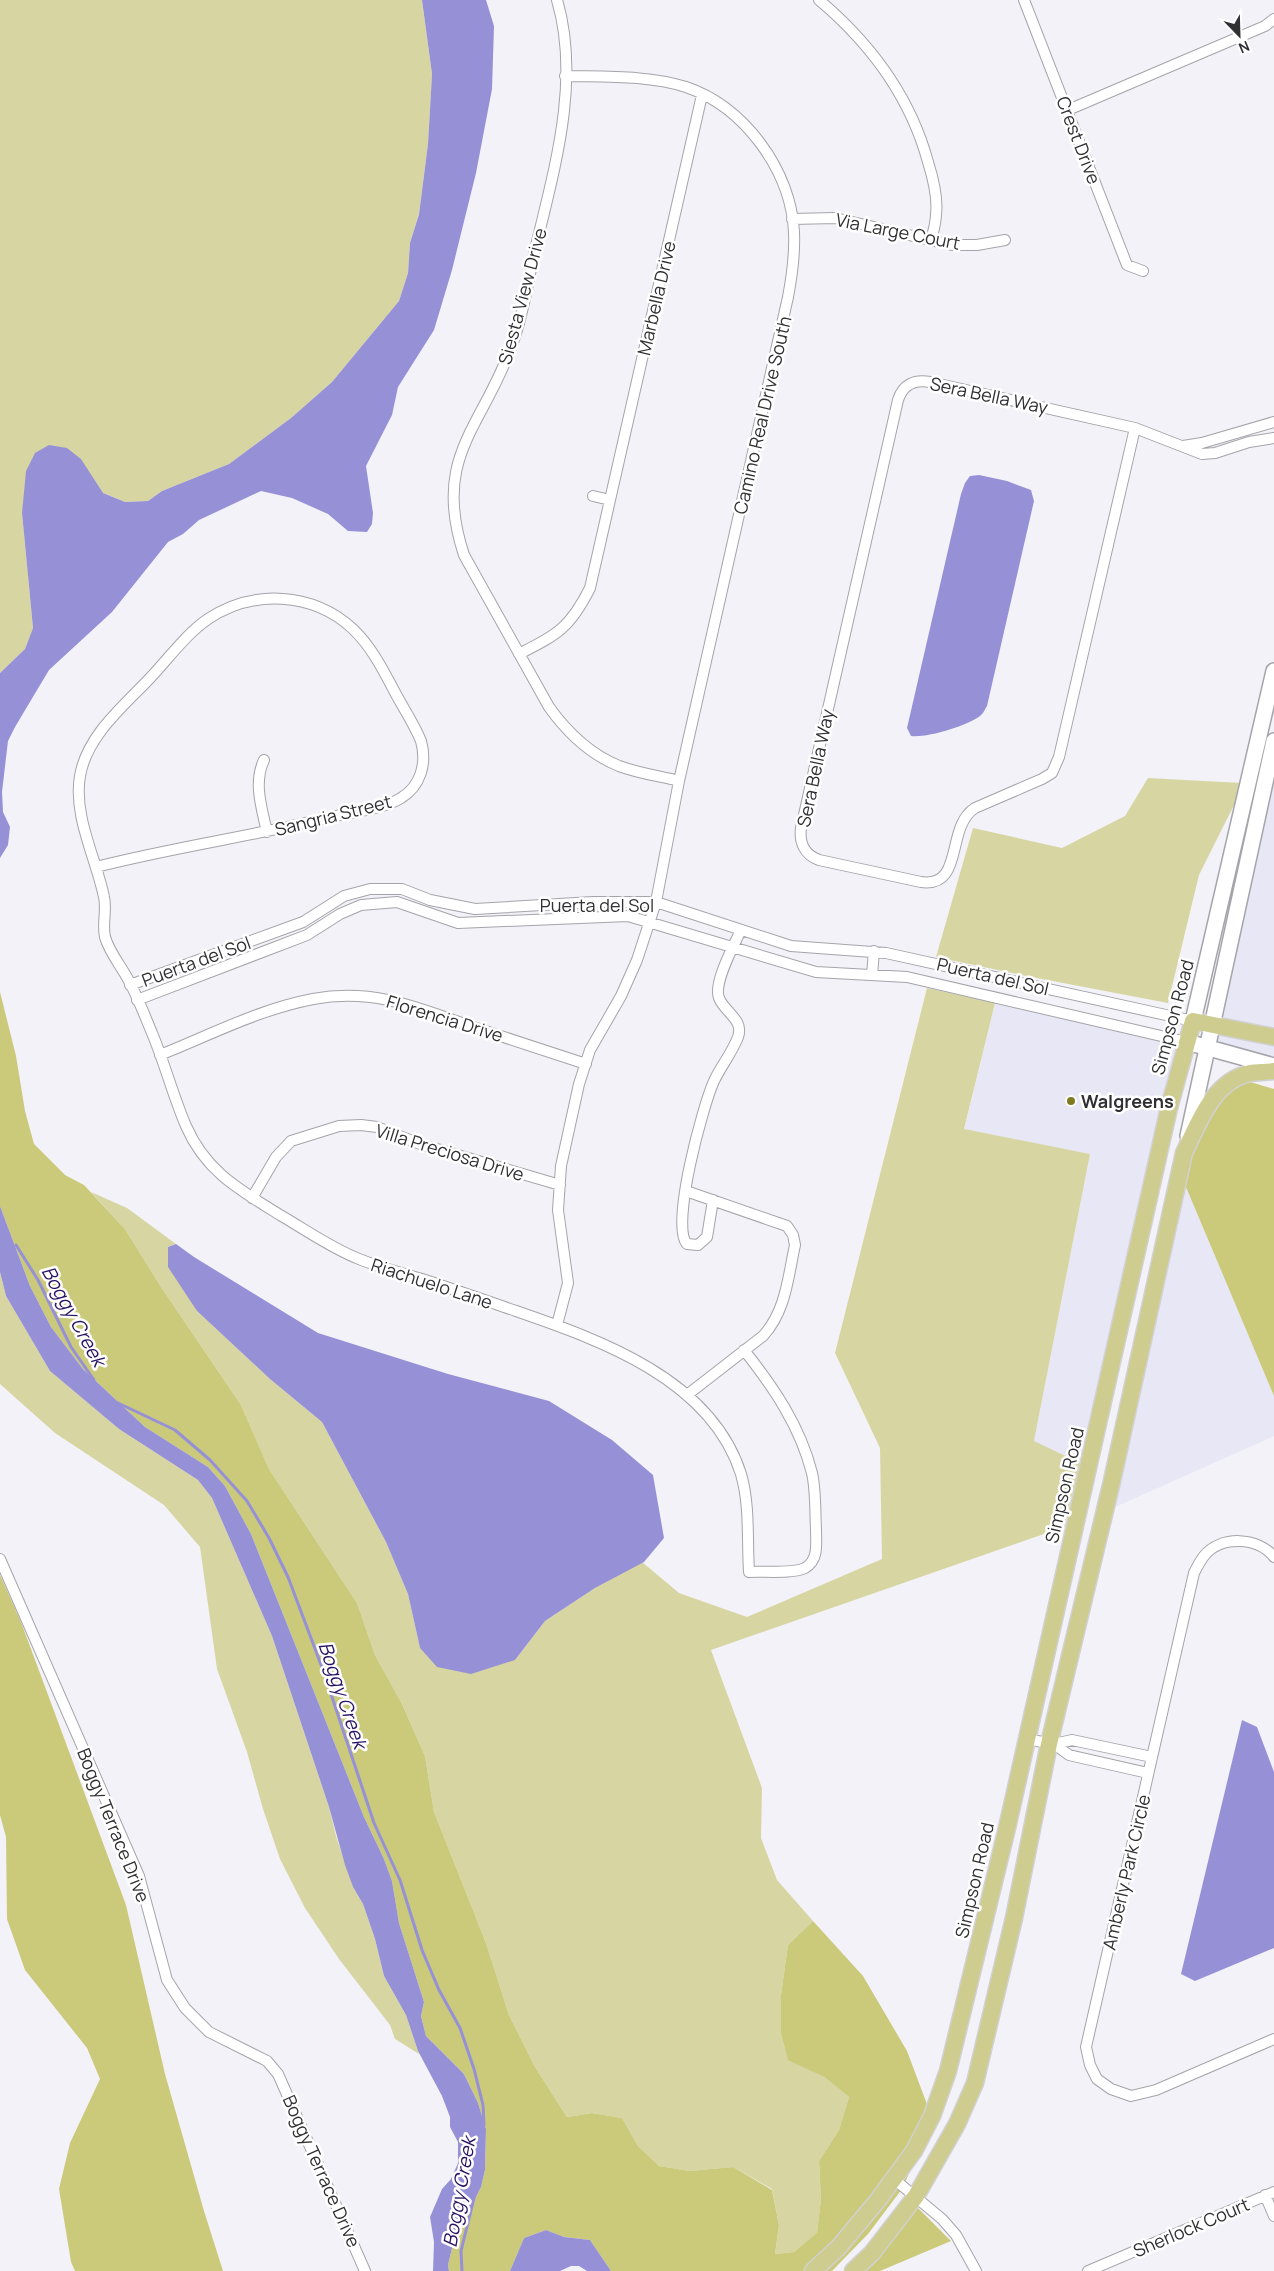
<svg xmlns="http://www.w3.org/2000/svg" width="1274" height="2271" font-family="Manrope,sans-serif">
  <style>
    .built { fill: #e7e7f5 }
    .green { fill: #d7d6a2 }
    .forest { fill: #cbc97a }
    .water { fill: #9691d6 }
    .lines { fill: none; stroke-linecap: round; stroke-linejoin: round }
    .stream { stroke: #9691d6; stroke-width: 3 }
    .minor-casing { stroke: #a4a4aa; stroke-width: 12 }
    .secondary-casing { stroke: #a4a4aa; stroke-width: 18 }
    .primary-casing { stroke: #d1d1d2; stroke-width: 19 }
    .minor { stroke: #fff; stroke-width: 10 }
    .secondary { stroke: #fff; stroke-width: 15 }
    .primary { stroke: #cecc8e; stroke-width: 16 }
    .poi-dot { fill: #7e7b22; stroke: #fff; stroke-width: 2 }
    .labels { text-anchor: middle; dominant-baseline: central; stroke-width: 5; stroke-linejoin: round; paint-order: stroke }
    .street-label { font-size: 18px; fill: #303033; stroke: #fff }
    .poi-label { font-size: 18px; font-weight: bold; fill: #303033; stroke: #fff; text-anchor: start }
    .water-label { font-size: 19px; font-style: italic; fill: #2a1364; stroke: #fff }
  </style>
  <rect width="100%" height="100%" fill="#f3f2f9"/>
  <path class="built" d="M1274,768V1031L1220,1020Z
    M995,1003L1180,1046L1069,1526L1063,1528L1034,1441L1090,1154L964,1130Z
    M1217,1032L1274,1043V1059L1214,1043Z
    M1183,1180L1274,1396V1436L1095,1516L1150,1275Z"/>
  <path class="green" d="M0,0H422L432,74L428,144L419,213L410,243L408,273L399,301L332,382L291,418L229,464L162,491L148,501L125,502L103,493L22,513L33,628L25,649L0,673Z
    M1148,778L1242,783L1239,795L1199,875L1168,1003L1021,975L936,957L973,828L1062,848L1125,816Z
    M927,988L995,1003L964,1129L1090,1154L1034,1441L1080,1463L1064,1527L711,1650L762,1788L761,1838L777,1880L813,1921L788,1945L781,1995V2034L788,2059L824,2077L849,2097L839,2130L819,2161L821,2199L817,2234L794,2252L775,2254L779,2225L772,2189L733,2167L690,2171L659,2166L638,2146L622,2118L592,2113L567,2117L535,2067L509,2015L486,1943L434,1812L425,1756L402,1704L375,1655L357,1603L269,1469L241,1405L161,1287L125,1229L91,1192L127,1208L176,1244L168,1247L197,1311L270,1379L322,1422L386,1542L408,1594L420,1648L515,1660L545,1621L595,1588L642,1562L679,1593L747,1617L882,1559L880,1448L835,1353Z
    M0,1272L6,1296L50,1371L119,1429L198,1480L212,1498L272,1636L329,1807L336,1836L353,1887L363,1904L375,1939L384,1976L406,2015L419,2054L395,2039L390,2025L339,1959L305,1908L280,1859L263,1809L247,1752L217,1669L200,1547L164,1505L55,1433L0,1384Z"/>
  <path class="forest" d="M0,992L16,1056L25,1111L34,1144L65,1175L84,1185L125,1229L161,1287L241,1405L269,1469L357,1603L375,1655L402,1704L425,1756L434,1812L486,1943L509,2015L535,2067L567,2117L592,2113L622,2118L638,2146L659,2166L690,2171L733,2167L772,2190L779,2225L775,2254L794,2252L817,2233L821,2199L819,2161L839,2130L849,2097L824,2077L788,2060L781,2034V1995L788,1945L813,1921L863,1976L907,2051L931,2115L917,2156L902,2189L868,2234L832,2271H611L590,2240L564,2237L546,2230L524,2238L510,2271H449L448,2265L454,2240L481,2187L485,2170L486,2129L478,2103L464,2074L426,2036L421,2016L424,2002L399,1923L392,1881L384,1859L364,1817L251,1534L225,1486L208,1467L145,1427L83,1369L51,1327L30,1286L0,1206Z
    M1247,1081L1274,1089V1396L1183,1180L1193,1140L1209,1113L1234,1086Z
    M0,1575L21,1622L126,1905L165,2074L204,2211L223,2271H75L71,2262L59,2189L70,2143L100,2079L87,2048L25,1970L7,1919L6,1837L0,1815Z
    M915,2205L951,2241L880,2271H849Z"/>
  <path class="water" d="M422,0H486L494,26L492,89L476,173L452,270L434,330L398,387L392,415L366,466L373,513L372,524L367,532L348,531L328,514L292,498L261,491L199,520L183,534L168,542L112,612L49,670L15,727L8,741L2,792L3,812L10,827L8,845L0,858V673L25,649L33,628L22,513L26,471L35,453L49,445L67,448L81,459L103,493L125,502L148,501L162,491L229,464L291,418L332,382L399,301L408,273L410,243L419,214L428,144L432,74Z
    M979,475L1007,481L1031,490L1034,501L987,706C985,709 983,714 980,716C967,726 927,738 911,736L907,728L961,494L965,483L970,476Z
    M0,1206L30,1286L51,1327L83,1369L145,1427L208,1467L225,1486L251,1534L364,1817L384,1859L392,1881L399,1923L424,2002L421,2016L426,2036L464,2074L478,2103L486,2129L485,2170L481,2187L454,2240L448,2265L449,2271H433L434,2242L430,2217L442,2189L451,2179L458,2163V2142L450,2127V2117L442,2096L418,2051L406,2015L384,1976L375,1939L363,1904L353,1887L345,1865L329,1807L272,1636L212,1498L198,1480L119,1429L50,1371L6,1296L0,1272Z
    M176,1244L194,1257L318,1333L448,1374L549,1401L612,1440L653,1475L664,1538L644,1562L595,1588L545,1621L515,1660L471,1674L437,1667L420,1648L408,1594L386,1542L322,1422L270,1379L197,1311L168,1267V1247Z
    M1242,1720L1257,1727L1274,1772V1948L1195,1981L1181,1974Z
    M546,2230L564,2237L590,2240L611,2271H587L579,2266H571L560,2271H510L524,2238Z"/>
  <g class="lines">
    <path class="stream" d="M16,1245L38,1280L71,1347L94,1380
      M118,1403L175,1430L210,1460L247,1501L269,1538L288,1577L323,1670L374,1823L400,1880L422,1950L439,1990L460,2028L474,2069L483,2105L484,2125
      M462,2271L461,2251L474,2198"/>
    <defs>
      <path id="minor" d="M557,0C581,81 554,170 535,250C528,280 524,313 513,342C484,427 431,455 464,555L549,707C567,732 589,754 619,766C638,773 659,776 679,781
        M819,0C870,43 910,96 928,162C933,178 938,198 936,214C936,223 933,232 931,241
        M1024,0L1127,265L1143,271
        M1068,110L1265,26L1274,19
        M792,219L835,218L952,245H977L1005,240
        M1135,428L1059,757L1052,773L1042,779L975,808C945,827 965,888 921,882L819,860C805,855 799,843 801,828L898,400C903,384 915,379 930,382L1135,428L1202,454L1215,453L1249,442L1274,438
        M1183,446L1202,443L1274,422
        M593,496L610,500
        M519,654C558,634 570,628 590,588L702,95
        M264,760C253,783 262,809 267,832
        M96,867C174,847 253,836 331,817C352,812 384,809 401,798C421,786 427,763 421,741C415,726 406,712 398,698C385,674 373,648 353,629C313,592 253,589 208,619C186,634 169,658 151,677C124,706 87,735 80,776C73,816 96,858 104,897C107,910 102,924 105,937C109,951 118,962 125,974C136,992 144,1014 152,1033C165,1064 173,1096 186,1126C206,1172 240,1190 280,1215C306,1230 331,1248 359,1259C379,1267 401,1273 422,1279C453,1289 484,1300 516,1311C600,1340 711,1379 741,1474C750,1505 747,1540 749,1572C763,1571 793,1574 805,1568C819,1560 816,1543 816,1530C815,1511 816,1491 812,1473C800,1426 774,1388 744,1350
        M872,975L874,951
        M130,985L303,922L344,896L370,889H402L430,900L475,909L593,902H656L791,946L886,953L1193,1021
        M137,1000L307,935L340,914L361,905L397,902L458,923L628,916L816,972L907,977L1187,1042
        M160,1055C210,1035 260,1009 313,999C370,988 415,1006 467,1025C506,1038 546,1051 586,1064
        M686,1191L787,1226L793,1235L795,1245C788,1277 786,1311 763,1336L687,1395
        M252,1198L276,1157L291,1141L339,1126L361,1125L377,1127L420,1144L560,1185
        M713,1200L707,1237L698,1245L687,1244C670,1226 703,1105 714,1081C721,1066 732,1053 738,1037C744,1019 725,1013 719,998C713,983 734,945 741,930
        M557,1325L568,1283L558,1210L561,1166L579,1084L590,1050L621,996L637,960L656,902L679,781L788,297C792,276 795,254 794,232C791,171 745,107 686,87C648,75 605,77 565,76
        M1274,1557C1258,1537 1221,1535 1204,1556C1200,1561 1197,1567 1194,1573L1086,2047L1090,2065L1097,2079L1111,2089L1131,2096L1156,2090L1274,2039
        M0,1559L139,1876L167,1980L185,2008L209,2032L267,2061L278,2074L365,2271
        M1026,1739L1054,1744L1072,1740L1152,1757
        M1054,1744L1069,1755L1148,1773
        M894,2179L942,2219L956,2235L976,2271
        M1265,2195L1274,2216
        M1088,2271L1274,2192"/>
      <path id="secondary" d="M1193,1021L1274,671
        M1187,1042L1274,1066
        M1188,1136L1274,741"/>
      <path id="primary" d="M813,2271L838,2248L878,2200L914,2151L932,2116L948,2071L1007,1828L1169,1108L1193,1021L1274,1037
        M853,2271L872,2253L916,2196L957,2124L975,2083L1014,1918L1049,1744L1112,1481L1184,1153C1199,1122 1213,1081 1250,1073C1258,1072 1266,1072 1274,1071"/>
    </defs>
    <use href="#minor" class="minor-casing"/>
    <use href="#secondary" class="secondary-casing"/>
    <use href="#primary" class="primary-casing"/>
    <use href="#minor" class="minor"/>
    <use href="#secondary" class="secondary"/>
    <use href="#primary" class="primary"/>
  </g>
  <circle class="poi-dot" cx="1071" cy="1101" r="5"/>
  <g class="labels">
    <g class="street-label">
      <text transform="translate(1079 140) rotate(69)">Crest Drive</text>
      <text transform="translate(898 231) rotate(11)">Via Large Court</text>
      <text transform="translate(522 296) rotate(-75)">Siesta View Drive</text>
      <text transform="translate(656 298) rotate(-77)">Marbella Drive</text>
      <text transform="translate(989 395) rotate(12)">Sera Bella Way</text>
      <text transform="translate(762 415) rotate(-77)">Camino Real Drive South</text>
      <text transform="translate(815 768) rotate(-78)">Sera Bella Way</text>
      <text transform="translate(333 815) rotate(-14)">Sangria Street</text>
      <text x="597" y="905">Puerta del Sol</text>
      <text transform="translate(196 961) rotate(-20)">Puerta del Sol</text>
      <text transform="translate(993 976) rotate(13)">Puerta del Sol</text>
      <text transform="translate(1172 1017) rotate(-75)">Simpson Road</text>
      <text transform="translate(445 1018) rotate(17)">Florencia Drive</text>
      <text transform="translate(450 1152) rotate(17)">Villa Preciosa Drive</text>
      <text transform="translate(432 1283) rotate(18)">Riachuelo Lane</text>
      <text transform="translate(1064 1485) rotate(-77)">Simpson Road</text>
      <text transform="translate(114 1825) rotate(68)">Boggy Terrace Drive</text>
      <text transform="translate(1126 1872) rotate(-77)">Amberly Park Circle</text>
      <text transform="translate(974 1880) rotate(-77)">Simpson Road</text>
      <text transform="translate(322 2171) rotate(66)">Boggy Terrace Drive</text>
      <text transform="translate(1191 2227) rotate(-23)">Sherlock Court</text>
    </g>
    <g class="poi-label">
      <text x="1081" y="1101">Walgreens</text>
    </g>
    <g class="water-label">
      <text transform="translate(74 1316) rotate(61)">Boggy Creek</text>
      <text transform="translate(343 1695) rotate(71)">Boggy Creek</text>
      <text transform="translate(459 2192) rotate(-80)">Boggy Creek</text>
    </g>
  </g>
  <g transform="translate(1239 35) rotate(157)" stroke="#ffffff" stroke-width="4" paint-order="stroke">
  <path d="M0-4L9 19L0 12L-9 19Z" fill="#303033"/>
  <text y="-8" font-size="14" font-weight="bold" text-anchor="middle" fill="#303033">N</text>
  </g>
</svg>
